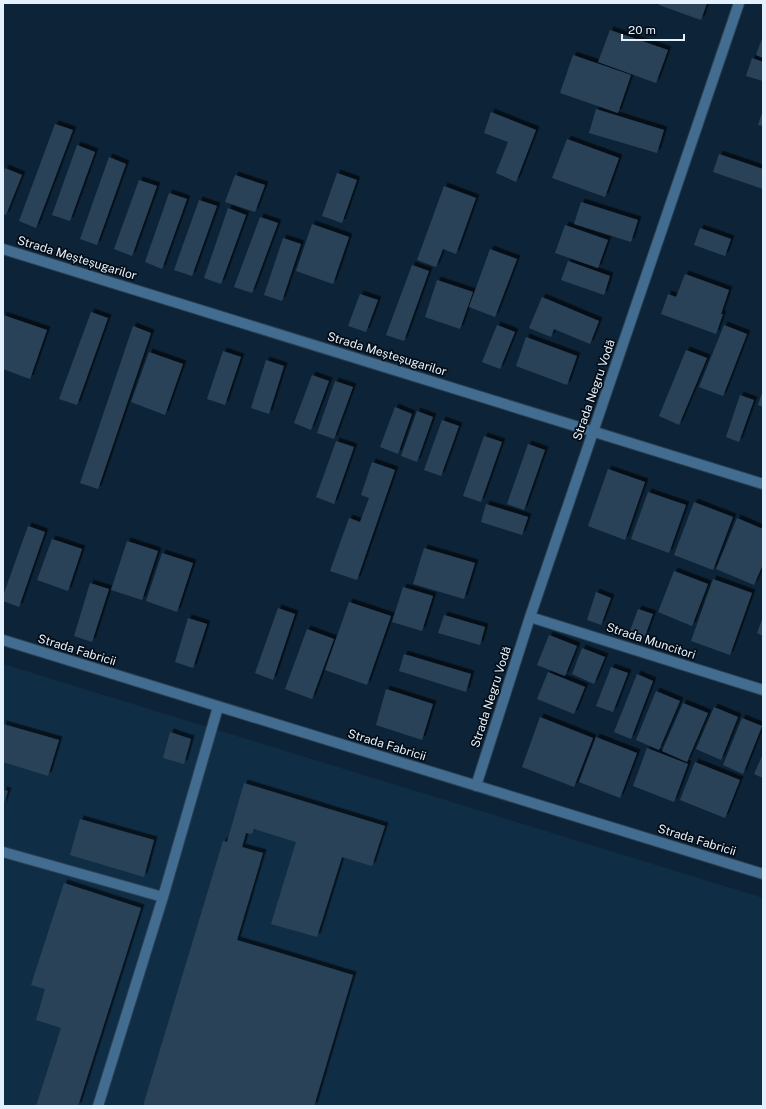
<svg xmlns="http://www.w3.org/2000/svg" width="766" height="1109" font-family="'Public Sans',sans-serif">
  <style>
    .built { fill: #102d46 }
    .building { fill: #2b4258; filter: url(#shadow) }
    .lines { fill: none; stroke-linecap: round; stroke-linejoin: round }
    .service-casing { stroke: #2b4154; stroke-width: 12 }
    .minor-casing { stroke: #2b4154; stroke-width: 12 }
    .service { stroke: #436c91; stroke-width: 10 }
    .minor { stroke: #436c91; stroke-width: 10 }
    .labels { text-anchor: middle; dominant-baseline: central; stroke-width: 3.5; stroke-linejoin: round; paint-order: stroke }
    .street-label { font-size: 12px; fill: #e3f1ff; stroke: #040c15 }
  </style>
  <defs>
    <filter id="shadow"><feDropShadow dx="3.5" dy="-3.5" stdDeviation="0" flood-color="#0009"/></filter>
  </defs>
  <rect width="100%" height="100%" fill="#0d2438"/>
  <path class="built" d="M3,664L763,898V1106H3Z"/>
  <path class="building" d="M659,3H707L701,20L659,5Z
    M610,30L668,50L656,83L598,62Z
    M763,36V58L756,55Z
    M573,55L631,75L618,113L560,93Z
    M752,58L763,62V81L746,76Z
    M596,109L664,130L657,153L589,133Z
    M763,110V126L758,125Z
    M491,112L536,130L516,182L496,173L508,142L484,133Z
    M55,124L73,130L36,228L19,221Z
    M567,139L619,158L605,197L552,178Z
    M77,145L95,152L70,221L52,215Z
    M719,154L763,169V189L713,172Z
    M109,157L126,164L97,245L80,239Z
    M5,168L22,175L6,215L3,214V174Z
    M337,173L357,180L342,223L322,216Z
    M235,175L265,185L255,212L225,202Z
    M139,180L157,186L132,256L114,249Z
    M444,186L476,198L456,254L443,249L436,267L417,260Z
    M169,193L187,199L162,269L145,262Z
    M199,200L217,206L192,276L174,270Z
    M581,202L638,220L631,242L574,224Z
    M228,208L246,215L221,284L204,278Z
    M260,217L278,223L252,293L234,287Z
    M312,224L349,237L333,284L296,271Z
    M565,225L608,240L598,268L555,253Z
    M700,228L731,239L725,256L694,245Z
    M283,238L301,244L282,301L264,295Z
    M490,249L517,259L495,317L469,307Z
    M568,261L610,276L604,295L561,280Z
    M412,265L429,271L404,341L386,335Z
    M685,274L729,290L721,314H723L716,334L661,314L668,294L676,297Z
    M437,280L473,292L460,329L425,317Z
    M360,294L378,300L366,332L348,326Z
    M542,297L599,321L590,344L554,329L551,337L529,328Z
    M91,312L108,318L77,405L59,399Z
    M3,315L47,330L30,379L3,369Z
    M497,325L515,332L500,369L482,362Z
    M724,325L747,334L723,396L699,387Z
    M133,326L151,333L98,489L80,483Z
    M526,337L577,356L567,385L516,366Z
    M686,350L707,358L679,425L659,416Z
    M223,351L241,357L225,405L207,399Z
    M149,352L183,364L165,415L131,402Z
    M266,360L284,366L269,414L251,408Z
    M312,375L329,381L311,430L294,423Z
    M335,381L353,387L334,439L317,433Z
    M763,390V407L758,405Z
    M740,395L754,400L739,442L726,437Z
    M395,407L412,414L398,454L380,447Z
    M417,411L433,417L417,462L401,456Z
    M442,420L459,426L441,476L424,470Z
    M484,436L502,442L481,502L463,496Z
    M336,441L354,447L334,504L316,497Z
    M528,444L545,450L524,510L507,504Z
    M372,462L395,470L357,580L330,571L349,518L360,522L369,498L361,495Z
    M608,469L645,482L625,540L588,526Z
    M648,492L686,505L669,553L631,539Z
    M694,502L733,517L713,570L674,555Z
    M486,504L528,517L522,535L481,522Z
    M737,518L763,529V564L754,585L716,569Z
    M28,526L45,532L19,607L3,601V596Z
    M52,539L82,549L68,591L37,580Z
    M127,541L158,551L142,600L111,590Z
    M424,548L475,563L464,599L413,584Z
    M162,553L193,563L177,612L146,601Z
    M674,571L708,584L692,626L658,612Z
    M713,579L752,593L730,655L691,641Z
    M90,583L109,589L92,642L74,636Z
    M403,587L433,596L422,631L392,622Z
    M596,592L611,598L601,625L587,620Z
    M349,602L391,616L367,685L325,670Z
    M278,608L295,614L273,680L255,673Z
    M638,609L653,614L645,636L630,631Z
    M444,615L485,627L480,645L438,633Z
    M763,617V636L757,633Z
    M188,618L207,624L193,668L175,662Z
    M307,629L334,639L312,699L285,689Z
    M549,635L577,646L565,676L537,665Z
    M582,648L605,657L594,684L572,674Z
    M404,654L471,674L466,692L399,671Z
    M611,667L628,673L613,712L596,706Z
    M548,672L585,687L574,714L537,699Z
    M637,674L653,681L631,739L614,732Z
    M386,689L433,704L422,740L376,725Z
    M656,691L680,701L659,750L636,740Z
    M683,703L708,713L687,762L662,751Z
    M714,707L738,717L721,760L696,749Z
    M540,717L593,738L574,787L522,767Z
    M742,718L762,726L743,774L723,765Z
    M3,724L59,740L48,776L3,762Z
    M170,732L191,739L184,764L163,758Z
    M596,737L637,753L620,798L579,782Z
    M647,748L688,764L674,802L633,786Z
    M763,754V778L754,774Z
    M695,762L740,780L725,818L680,800Z
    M244,783L385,826L372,866L342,857L317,937L271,924L296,842L254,829L252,834L246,833L242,847L263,853L237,940L353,975L314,1106H143L223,841L227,842Z
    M3,790L8,791L3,806Z
    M80,819L154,840L144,877L70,855Z
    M64,883L141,908L78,1106H36L61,1028L36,1020L45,989L31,985Z"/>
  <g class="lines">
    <defs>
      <path id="service" d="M3,852L163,897
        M98,1106L163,897L218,707"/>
      <path id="minor" d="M3,249L763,484
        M530,617L763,690
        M3,640L763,874
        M476,786L530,617L739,3"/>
    </defs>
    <use href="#service" class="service-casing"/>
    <use href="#minor" class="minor-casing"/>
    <use href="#service" class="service"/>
    <use href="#minor" class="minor"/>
  </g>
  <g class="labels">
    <g class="street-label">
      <text transform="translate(77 258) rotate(17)">Strada Meșteșugarilor</text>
      <text transform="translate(387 354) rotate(17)">Strada Meșteșugarilor</text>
      <text transform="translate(594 390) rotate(-71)">Strada Negru Vodă</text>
      <text transform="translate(651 641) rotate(18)">Strada Muncitori</text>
      <text transform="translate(77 650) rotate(17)">Strada Fabricii</text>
      <text transform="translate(491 697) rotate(-72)">Strada Negru Vodă</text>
      <text transform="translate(387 745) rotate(17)">Strada Fabricii</text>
      <text transform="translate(697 840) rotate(17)">Strada Fabricii</text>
    </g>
  </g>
  <rect width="766" height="1109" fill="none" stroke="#e3f1ff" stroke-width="8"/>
  <path d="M622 34v6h62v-6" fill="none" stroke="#e3f1ff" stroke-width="2"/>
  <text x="628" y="34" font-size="12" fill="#e3f1ff" stroke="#040c15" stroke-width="3" paint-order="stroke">20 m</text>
</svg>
